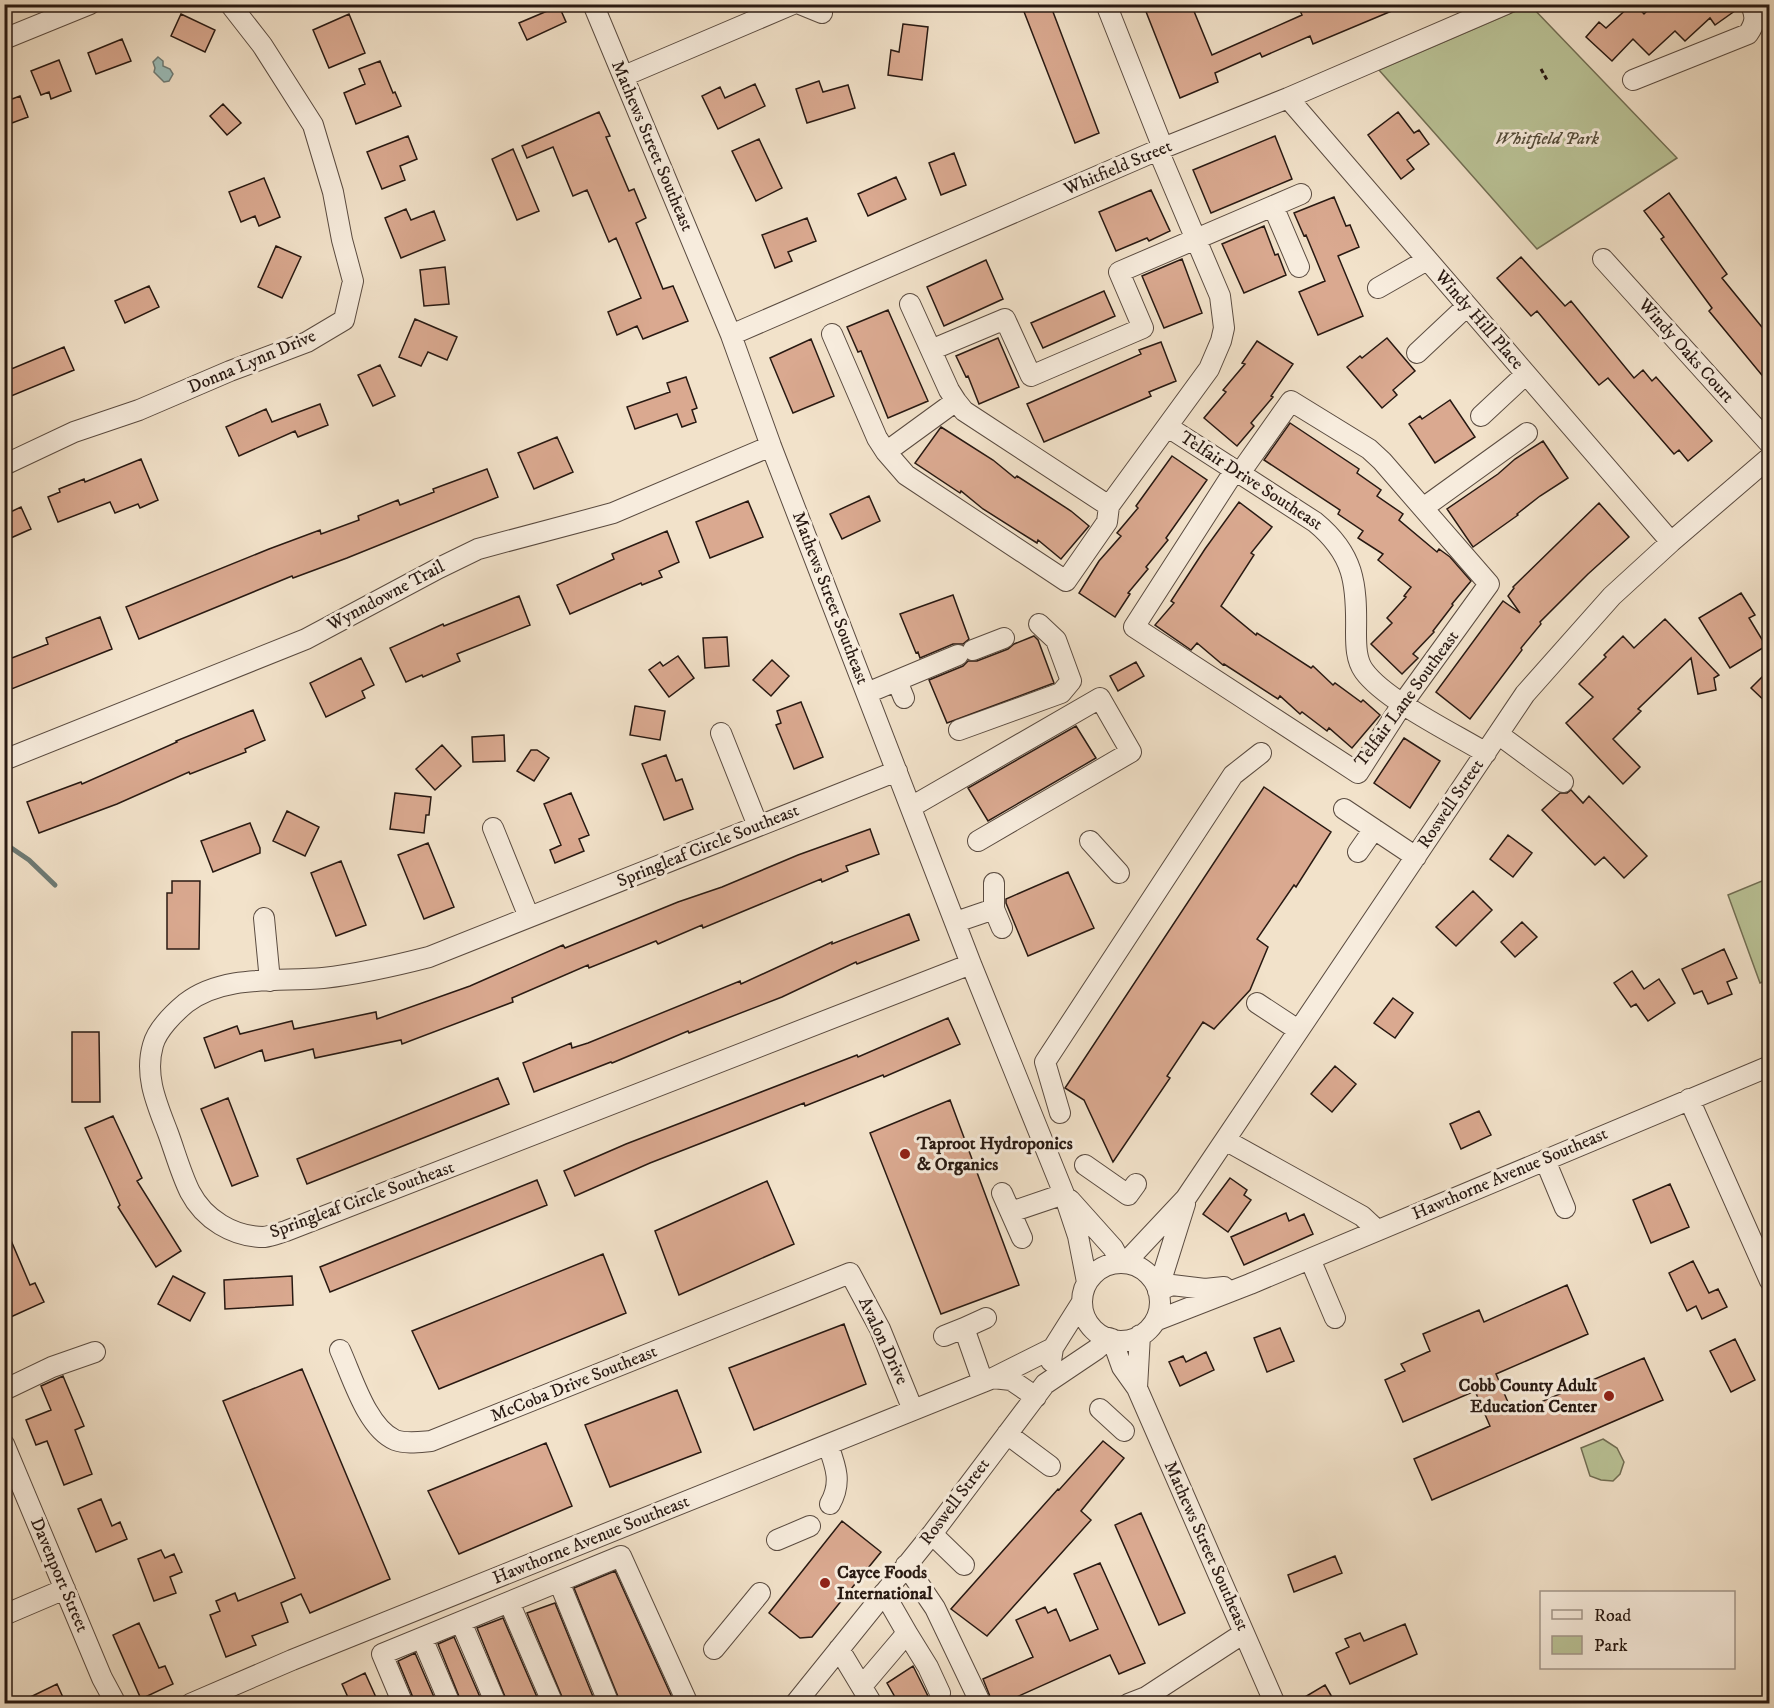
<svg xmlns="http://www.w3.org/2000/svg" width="1774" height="1708" font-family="'IM FELL DW Pica',serif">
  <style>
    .green { fill: #bac397; stroke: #716e54; stroke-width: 1.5 }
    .water { fill: #9bbdb9; stroke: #6d7b76; stroke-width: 1.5 }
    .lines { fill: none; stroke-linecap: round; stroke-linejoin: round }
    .stream { stroke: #6d7b76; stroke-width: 5 }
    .building { fill: #daa990; stroke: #281912; stroke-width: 1.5 }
    .minor-casing { stroke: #5a4b40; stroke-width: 22 }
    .path { stroke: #281912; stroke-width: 3; stroke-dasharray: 4.5 3; stroke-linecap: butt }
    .minor { stroke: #f7ecdd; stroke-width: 20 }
    .poi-dot { fill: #8f2418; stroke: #f7ecdd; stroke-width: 2 }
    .labels { text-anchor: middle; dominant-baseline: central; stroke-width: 6; stroke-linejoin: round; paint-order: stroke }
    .park-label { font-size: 18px; font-style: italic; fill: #544c3a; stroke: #f7ecdd }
    .street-label { font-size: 18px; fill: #281912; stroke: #f7ecdd }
    .poi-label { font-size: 18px; font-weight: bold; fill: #281912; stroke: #f7ecdd; text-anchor: start }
  </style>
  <rect width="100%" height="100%" fill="#f2e2ca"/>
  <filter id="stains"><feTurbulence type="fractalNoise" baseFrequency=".00333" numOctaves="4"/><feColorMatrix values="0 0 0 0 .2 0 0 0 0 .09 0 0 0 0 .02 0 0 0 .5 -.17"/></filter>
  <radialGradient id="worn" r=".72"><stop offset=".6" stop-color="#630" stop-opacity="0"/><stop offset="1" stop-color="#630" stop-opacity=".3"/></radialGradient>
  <path class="green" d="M1530,5L1677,158L1537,249L1379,70Z
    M1769,878V979L1760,983L1728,895Z
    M1603,1439L1617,1448L1624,1462L1620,1474L1613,1481L1601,1480L1590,1476L1581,1448Z"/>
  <path class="water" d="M158,57L163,61V66L170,69L173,74L169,81L164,82L154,72L155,68L153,62Z"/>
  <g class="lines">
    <path class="stream" d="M4,843L29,860L55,885"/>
  </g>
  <path class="building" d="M1021,4H1050L1099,133L1075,143Z
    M1143,4H1191L1212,55L1302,15L1297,4L1406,5L1313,44L1310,36L1262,57L1260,53L1215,73L1218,82L1180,98Z
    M1632,4H1635L1644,14L1654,4H1738L1739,8L1715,25L1710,18L1685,41L1675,31L1649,55L1633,39L1612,61L1586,37L1599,22L1606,28Z
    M559,6L566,22L527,40L519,23Z
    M181,14L215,30L205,52L171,36Z
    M349,14L365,53L329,68L313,30Z
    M903,24L928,27L922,80L888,75L891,50L899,52Z
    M122,39L131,61L96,74L88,53Z
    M59,60L71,91L51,99L49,92L41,95L31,71Z
    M380,61L393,93L395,92L401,106L356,124L344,93L365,84L359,69Z
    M819,81L823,92L848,85L855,108L807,123L796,89Z
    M755,84L765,106L718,129L702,96L720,87L725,98Z
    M20,96L28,117L4,126V102Z
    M223,104L241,123L227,135L210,116Z
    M599,112L610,136L606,137L629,191L634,189L646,218L636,223L663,289L673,286L688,321L643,339L637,326L617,335L608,312L641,298L616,238L609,242L587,190L573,196L553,147L527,158L522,146Z
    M1398,112L1414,133L1419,130L1429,144L1407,160L1414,169L1401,179L1368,135Z
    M408,136L417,159L400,166L405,180L382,189L367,152Z
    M1275,136L1292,179L1211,213L1193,170Z
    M759,139L782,188L756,201L732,151Z
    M513,149L539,211L517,220L492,159Z
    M954,153L966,185L941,195L929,163Z
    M896,177L906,199L868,216L858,194Z
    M264,178L280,217L259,226L255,216L241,222L229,192Z
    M1151,190L1170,231L1149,241L1147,238L1116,251L1099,212Z
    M1669,193L1727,274L1722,278L1770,337V385L1709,311L1712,308L1661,239L1664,237L1644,211Z
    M1334,197L1346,226L1350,225L1359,247L1338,256L1363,316L1318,335L1299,292L1325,281L1306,235L1304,236L1294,213Z
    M406,209L411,220L434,211L445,240L401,258L385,218Z
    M807,218L816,241L788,252L792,261L775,268L762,235Z
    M1264,226L1275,255L1278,254L1286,275L1244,293L1222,244Z
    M276,246L301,257L282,298L258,287Z
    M1521,257L1565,306L1571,301L1634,378L1643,370L1652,381L1656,377L1712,441L1688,461L1679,450L1674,454L1608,378L1599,385L1537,311L1531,316L1497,278Z
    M1182,259L1202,313L1164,328L1142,276Z
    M986,260L1003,299L944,326L927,287Z
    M445,267L449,304L424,306L420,270Z
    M149,286L159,307L125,323L115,301Z
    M1104,291L1115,316L1043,348L1031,323Z
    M888,310L928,401L888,418L861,351L858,352L847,327Z
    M415,319L457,337L447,360L428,352L421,366L399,357Z
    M998,338L1019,387L979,404L968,376L966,377L956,356Z
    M1387,338L1415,371L1393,390L1397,395L1382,408L1347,367L1360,356L1362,358Z
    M811,339L834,396L793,413L770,358Z
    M1257,341L1293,364L1271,396L1273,397L1251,423L1254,426L1237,446L1204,418L1226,392L1223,390L1245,364L1242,363Z
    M1161,342L1176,381L1149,392L1151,396L1044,442L1027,404L1141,354L1139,350Z
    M64,347L74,370L4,399V372Z
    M380,365L395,396L373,406L358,375Z
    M686,377L697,408L692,410L696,422L682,427L677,414L635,429L627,407L670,392L667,383Z
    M1450,400L1475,437L1435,463L1409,424L1420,416L1422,419Z
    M320,404L328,425L298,437L295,431L239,456L226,427L266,409L272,422Z
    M1290,423L1359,469L1357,473L1381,490L1377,496L1403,514L1399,520L1437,552L1439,549L1450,557L1471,581L1452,604L1453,605L1433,631L1434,632L1413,654L1418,658L1402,674L1371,644L1392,623L1387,618L1406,597L1404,596L1411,587L1378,560L1383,554L1358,538L1363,531L1338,514L1340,510L1264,460Z
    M941,427L993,460L1015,478L1017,476L1071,511L1089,526L1061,559L1038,540L1037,543L983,509L961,491L960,493L915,463Z
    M557,437L573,472L534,489L518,453Z
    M1543,441L1568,478L1540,496L1517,514L1518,515L1473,547L1447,509L1498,474L1515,459Z
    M1172,456L1207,480L1166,538L1168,540L1146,567L1148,569L1128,593L1130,594L1115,617L1079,593L1099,561L1121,536L1117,533L1138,508L1136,506Z
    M141,459L158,500L140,508L138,504L115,513L110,502L58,522L48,497L60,492L59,489L84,479L85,482Z
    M487,469L498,497L347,558L293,578L292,576L139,639L126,607L269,549L320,530L321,534L359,520L358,516L398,500L400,505L434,492L433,489Z
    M869,496L880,521L842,539L830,514Z
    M748,501L763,537L710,558L696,522Z
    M1239,502L1272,527L1251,553L1254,555L1221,606L1256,635L1257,633L1311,668L1313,666L1333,685L1335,683L1361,702L1363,700L1380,715L1352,748L1329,728L1327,731L1302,712L1300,714L1280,696L1278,699L1224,664L1223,665L1197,643L1191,650L1155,625L1174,603L1171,601L1205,549Z
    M1599,503L1629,537L1588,574L1540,622L1541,624L1521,648L1522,650L1470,719L1436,692L1503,601L1520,613L1508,596L1514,588L1513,587Z
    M21,507L31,529L4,541V515Z
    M667,531L679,562L659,571L662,577L642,585L641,583L570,614L557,585L614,559L612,554Z
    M1741,593L1755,615L1749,618L1766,646L1730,668L1699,618Z
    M953,595L969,639L963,644H953L920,658L918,652L916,653L900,614Z
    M519,596L530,625L457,654L460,661L423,677L422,675L406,682L390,648L443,624L444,626Z
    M100,617L112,649L4,692V661L48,644L46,638Z
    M1665,619L1719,675L1714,678L1716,690L1698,694L1691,658L1638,709L1641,711L1613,739L1640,767L1623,784L1566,723L1593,697L1579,684L1606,657L1604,655L1623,636L1634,648Z
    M1034,636L1038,640L1054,683L947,723L929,680L963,666L968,661H977L1008,649L1014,644Z
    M727,637L729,666L705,668L703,638Z
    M678,656L694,678L669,697L649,670L660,662L663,666Z
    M361,658L374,685L362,691L365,698L326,717L310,683Z
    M772,660L789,676L771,696L753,680Z
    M1136,662L1144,676L1118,691L1110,676Z
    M1770,669V706L1751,688Z
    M801,702L823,757L794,769L776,725L781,723L777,711Z
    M635,706L665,711L660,740L630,735Z
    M253,710L265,740L245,749L246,752L190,774L189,772L117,804L39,833L27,802L81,782L82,784L177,742L176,741Z
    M1076,726L1096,758L988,821L968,788Z
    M504,735L505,761L473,762L472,737Z
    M1404,738L1440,761L1410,808L1374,783Z
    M442,745L461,766L435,790L416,769Z
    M531,750H537L549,758L534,781L517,771Z
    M666,755L676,781L682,779L693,809L664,820L642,764Z
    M1264,787L1331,832L1296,887L1294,885L1257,939L1268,947L1250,990L1214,1029L1203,1022L1167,1076L1170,1078L1113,1162L1084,1100L1065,1088Z
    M1571,790L1583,803L1589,796L1647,856L1624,878L1604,857L1595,865L1542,810L1560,793H1567Z
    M395,793L431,797L429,815H426L424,833L390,829Z
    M571,793L589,835L579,839L584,851L555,863L550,850L561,845L544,804Z
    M287,811L319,827L305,856L273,841Z
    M250,823L260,848V853L213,872L201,841Z
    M870,829L879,854L846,866L848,871L822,882L821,879L703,928L702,925L658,944L656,941L589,968L588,965L512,998L513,1002L402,1044L401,1040L315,1058L313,1049L265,1061L262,1050L215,1068L204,1038L237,1026L240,1034L292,1021L294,1029L376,1012L377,1019L470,986L563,945L565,948L678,902L722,887L798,855Z
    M1508,835L1532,853L1513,877L1490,859Z
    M428,843L454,907L424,919L398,855Z
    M341,861L366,925L336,936L311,873Z
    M1068,872L1094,928L1028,956L1006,903V899Z
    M172,881H200L199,949H167V893H172Z
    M1473,891L1492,910L1456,946L1436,927Z
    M909,914L919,940L857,964L856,962L782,997L689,1033L688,1031L612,1063L611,1062L534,1092L523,1063L571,1043L572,1048L588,1043L740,981L741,984L832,942V944Z
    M1522,922L1537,937L1515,957L1501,942Z
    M1724,949L1737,978L1727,982L1732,994L1708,1004L1702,991L1694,994L1682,969Z
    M1632,971L1644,989L1659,979L1675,1003L1648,1021L1636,1004L1631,1007L1614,983Z
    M1393,998L1413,1013L1395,1038L1374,1023Z
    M948,1018L960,1044L884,1077L883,1075L805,1106L804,1103L650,1163L575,1196L564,1171L626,1144L857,1055L858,1057Z
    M72,1032H99L100,1102H72Z
    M1335,1066L1356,1084L1332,1112L1311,1094Z
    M498,1078L509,1104L307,1184L297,1159Z
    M228,1098L258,1176L232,1186L201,1109Z
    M950,1100L1019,1285L941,1314L870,1133Z
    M1479,1111L1491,1135L1461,1149L1450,1124Z
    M113,1116L142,1178L137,1181L181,1251L156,1267L118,1207L120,1205L85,1128Z
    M1230,1178L1247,1190L1244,1195L1251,1200L1228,1232L1203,1214Z
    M537,1180L547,1205L330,1292L320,1267Z
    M767,1181L794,1244L679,1295L655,1231Z
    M1670,1184L1689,1227L1651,1243L1633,1200Z
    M1286,1213L1289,1221L1304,1214L1313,1234L1244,1265L1231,1237Z
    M4,1224L30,1285L35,1283L44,1302L4,1320Z
    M603,1254L626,1313L439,1389L412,1331Z
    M1693,1261L1709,1293L1718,1289L1727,1307L1702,1319L1696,1306L1687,1311L1669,1273Z
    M173,1276L205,1293L190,1321L158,1304Z
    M292,1276L293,1305L225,1309L224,1280Z
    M1567,1285L1588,1334L1496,1374L1513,1414L1644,1358L1663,1400L1432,1500L1414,1459L1490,1426L1475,1391L1403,1422L1385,1380L1405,1371L1401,1364L1430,1351L1423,1334L1479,1310L1484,1322Z
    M844,1324L866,1384L754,1430L729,1368Z
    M1280,1328L1294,1361L1267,1372L1254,1338Z
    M1735,1339L1755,1380L1731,1392L1710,1351Z
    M1206,1352L1214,1370L1180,1386L1169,1362L1183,1356L1186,1362Z
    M302,1369L390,1579L310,1613L301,1594L281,1603L288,1622L252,1636L256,1645L226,1657L210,1615L220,1611L216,1601L235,1593L238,1601L295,1578L223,1401Z
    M63,1376L84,1426L75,1430L92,1474L64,1485L47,1441L36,1445L26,1420L51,1410L41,1386Z
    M677,1390L701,1452L610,1487L585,1425Z
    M1103,1441L1124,1458L1081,1511L1091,1520L987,1636L951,1609L1058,1489L1059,1490Z
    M546,1443L572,1506L459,1554L428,1491Z
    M101,1499L112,1526L120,1522L127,1539L96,1552L78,1509Z
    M1141,1513L1185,1613L1159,1625L1115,1525Z
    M842,1521L881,1552L812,1637L800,1638L769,1613Z
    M161,1550L165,1558L174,1554L182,1572L170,1577L176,1593L154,1601L138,1559Z
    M1335,1556L1342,1573L1294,1592L1288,1575Z
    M1100,1563L1145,1663L1119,1674L1110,1655L1001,1704H993L983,1679L1033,1657L1016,1620L1045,1607L1048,1613L1056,1609L1070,1641L1098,1629L1074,1574Z
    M615,1571L675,1704H621L574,1588Z
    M555,1603L596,1704H565L527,1613Z
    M503,1618L540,1704H508L477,1628Z
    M139,1623L159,1668L165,1666L173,1684L141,1699L113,1635Z
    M1405,1624L1417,1654L1350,1684L1336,1653L1349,1647L1345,1639L1360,1633L1364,1641Z
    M454,1637L483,1704H462L438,1644Z
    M415,1653L437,1704H416L414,1700L398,1661Z
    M913,1666L929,1698L935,1704H899L887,1683Z
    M365,1673L379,1704H351L342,1684Z
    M57,1684L66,1704H16Z
    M1325,1685L1336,1704H1293Z"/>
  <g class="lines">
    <defs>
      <path id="minor" d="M593,4L731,335L771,446L971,964L1064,1194L1078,1236L1087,1282
        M800,4L822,13
        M1106,4L1163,148
        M4,39L90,4
        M624,76L793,4
        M1633,80L1748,34C1755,24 1757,16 1750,4
        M1288,98L1671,542
        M1273,206L1299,267
        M1603,259L1770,444
        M1378,288L1427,260
        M910,304L949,390L956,401L964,411L1109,506L1209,369L1221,341L1224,328L1220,296L1158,150
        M832,334L877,438L886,452L906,475L1066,581L1107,522L1109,506
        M731,335L1158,150L1288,98L1506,4
        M931,350L1005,319L1031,376L1143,328L1119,272L1301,194
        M1417,353L1467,306
        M1481,416L1526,374
        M1168,427L1315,522C1354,554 1357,583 1356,632C1356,645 1356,660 1364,671C1385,700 1453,733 1486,753
        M886,452L956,401
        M4,465L74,432L139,410L230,371L307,342L344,320L353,281L342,240L333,192L313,125L262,45L230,4
        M1235,470L1134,627L1358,773L1403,703L1489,584L1382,461L1369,449L1291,401L1240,473
        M1423,508L1527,433
        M973,650L1004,638
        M897,681L904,698
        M867,693L958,655
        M959,730L1061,693L1071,681L1056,640L1039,624
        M721,733L758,826
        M1498,734L1563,782
        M4,760L306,639L439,568L478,549L613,513L771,446
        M897,771L429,957C394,966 359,974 323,978C279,982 224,974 186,1003C174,1013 157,1030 153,1045C144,1076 157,1104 168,1133C175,1152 181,1174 190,1192C204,1219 233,1237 264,1237C271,1236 279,1233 286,1231L971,964
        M911,807L1100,698L1131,752L978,841
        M1344,809L1416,857
        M493,828L529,917
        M1090,841L1119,873
        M1358,852L1374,829
        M994,883V909L1002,928
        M264,918L270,981
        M956,922L994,909
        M1257,1003L1298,1030
        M1689,1099L1770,1281
        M1060,1113L1045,1062L1233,775L1261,753
        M1225,1140L1362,1216L1377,1230
        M1545,1160L1565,1208
        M1085,1165L1128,1195L1136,1184
        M1002,1193L1022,1238
        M1070,1200L1113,1248L1121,1263
        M1011,1212L1064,1194
        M1310,1259L1335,1318
        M1125,1263L1186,1198L1525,694L1612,596L1671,542L1770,457
        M1082 1302a39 39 0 1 1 78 0a39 39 0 1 1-78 0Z
        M1158,1290L1185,1204
        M1158,1291L1172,1285L1205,1289L1224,1287
        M1155,1321L1250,1284L1770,1066
        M944,1336L964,1328
        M1112,1339L1122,1367L1137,1388L1275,1704
        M340,1350C352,1376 367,1428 395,1440C406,1444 419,1442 431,1441L850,1273L880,1329L913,1410
        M1051,1361L1053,1348L1082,1302
        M993,1378L1011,1380L1036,1397
        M983,1382L964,1328L986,1318
        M1137,1388L1140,1335
        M4,1390L52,1367L95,1352
        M1100,1409L1124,1431
        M1007,1434L1050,1466
        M4,1444L102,1678L116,1704
        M828,1445C836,1467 842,1483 830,1504
        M932,1534L964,1565
        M777,1540L810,1526
        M906,1565L935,1608L981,1704
        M559,1582L609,1704
        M509,1602L553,1704
        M4,1615L65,1589
        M461,1622L496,1704
        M907,1633L928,1667L940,1693
        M422,1638L450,1704
        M714,1649L760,1593
        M839,1649L872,1704
        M862,1686L907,1633L884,1593
        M190,1704L292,1660L993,1378L1053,1348
        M403,1704L382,1654L621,1556L688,1704
        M795,1704L932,1534L1045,1384L1097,1349L1109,1338
        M1128,1704L1146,1697L1244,1633"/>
    </defs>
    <use href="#minor" class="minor-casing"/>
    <path class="path" d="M1541,69L1547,80"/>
    <use href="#minor" class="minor"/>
  </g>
  <g class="poi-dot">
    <circle cx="905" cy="1154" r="6"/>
    <circle cx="1609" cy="1396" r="6"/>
    <circle cx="825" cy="1583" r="6"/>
  </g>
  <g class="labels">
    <g class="park-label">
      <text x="1547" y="139">Whitfield Park</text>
    </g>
    <g class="street-label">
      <text transform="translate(652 146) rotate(67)">Mathews Street Southeast</text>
      <text transform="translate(1118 168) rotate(-23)">Whitfield Street</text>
      <text transform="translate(1479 320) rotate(49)">Windy Hill Place</text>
      <text transform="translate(1686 351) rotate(48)">Windy Oaks Court</text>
      <text transform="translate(252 362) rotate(-23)">Donna Lynn Drive</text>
      <text transform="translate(1251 481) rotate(33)">Telfair Drive Southeast</text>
      <text transform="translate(386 596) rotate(-28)">Wynndowne Trail</text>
      <text transform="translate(830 598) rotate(69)">Mathews Street Southeast</text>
      <text transform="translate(1407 699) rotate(-54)">Telfair Lane Southeast</text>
      <text transform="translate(1451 804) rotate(-56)">Roswell Street</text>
      <text transform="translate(708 846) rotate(-22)">Springleaf Circle Southeast</text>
      <text transform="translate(1510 1174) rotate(-23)">Hawthorne Avenue Southeast</text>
      <text transform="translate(362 1200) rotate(-20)">Springleaf Circle Southeast</text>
      <text transform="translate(883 1341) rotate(65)">Avalon Drive</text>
      <text transform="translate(574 1384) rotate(-22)">McCoba Drive Southeast</text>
      <text transform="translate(955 1502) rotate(-53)">Roswell Street</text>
      <text transform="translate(591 1540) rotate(-22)">Hawthorne Avenue Southeast</text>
      <text transform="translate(1206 1546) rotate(66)">Mathews Street Southeast</text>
      <text transform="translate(59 1575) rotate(67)">Davenport Street</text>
    </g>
    <g class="poi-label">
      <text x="917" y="1144">Taproot Hydroponics<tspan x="917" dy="21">&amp; Organics</tspan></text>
      <text x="1597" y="1386" text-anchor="end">Cobb County Adult<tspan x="1597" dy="21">Education Center</tspan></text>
      <text x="837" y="1573">Cayce Foods<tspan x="837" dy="21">International</tspan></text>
    </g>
  </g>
  <rect width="1774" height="1708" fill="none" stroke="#f2e2ca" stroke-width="24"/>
  <rect x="6" y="6" width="1762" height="1696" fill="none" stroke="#281912" stroke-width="3"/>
  <rect x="12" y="12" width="1750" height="1684" fill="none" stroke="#281912" stroke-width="1.5"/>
  <rect x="1540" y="1591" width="195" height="78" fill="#f7ecdd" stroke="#a4988c" stroke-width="1.5"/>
  <rect x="1552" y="1610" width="30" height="9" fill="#f7ecdd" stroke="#a4988c" stroke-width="1.5"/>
  <text x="1594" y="1621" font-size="18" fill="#281912">Road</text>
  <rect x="1552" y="1636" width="30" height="18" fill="#bac397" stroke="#a4988c" stroke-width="1.5"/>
  <text x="1594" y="1651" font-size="18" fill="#281912">Park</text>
  <rect width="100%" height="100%" filter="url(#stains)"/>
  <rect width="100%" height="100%" fill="url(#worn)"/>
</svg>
